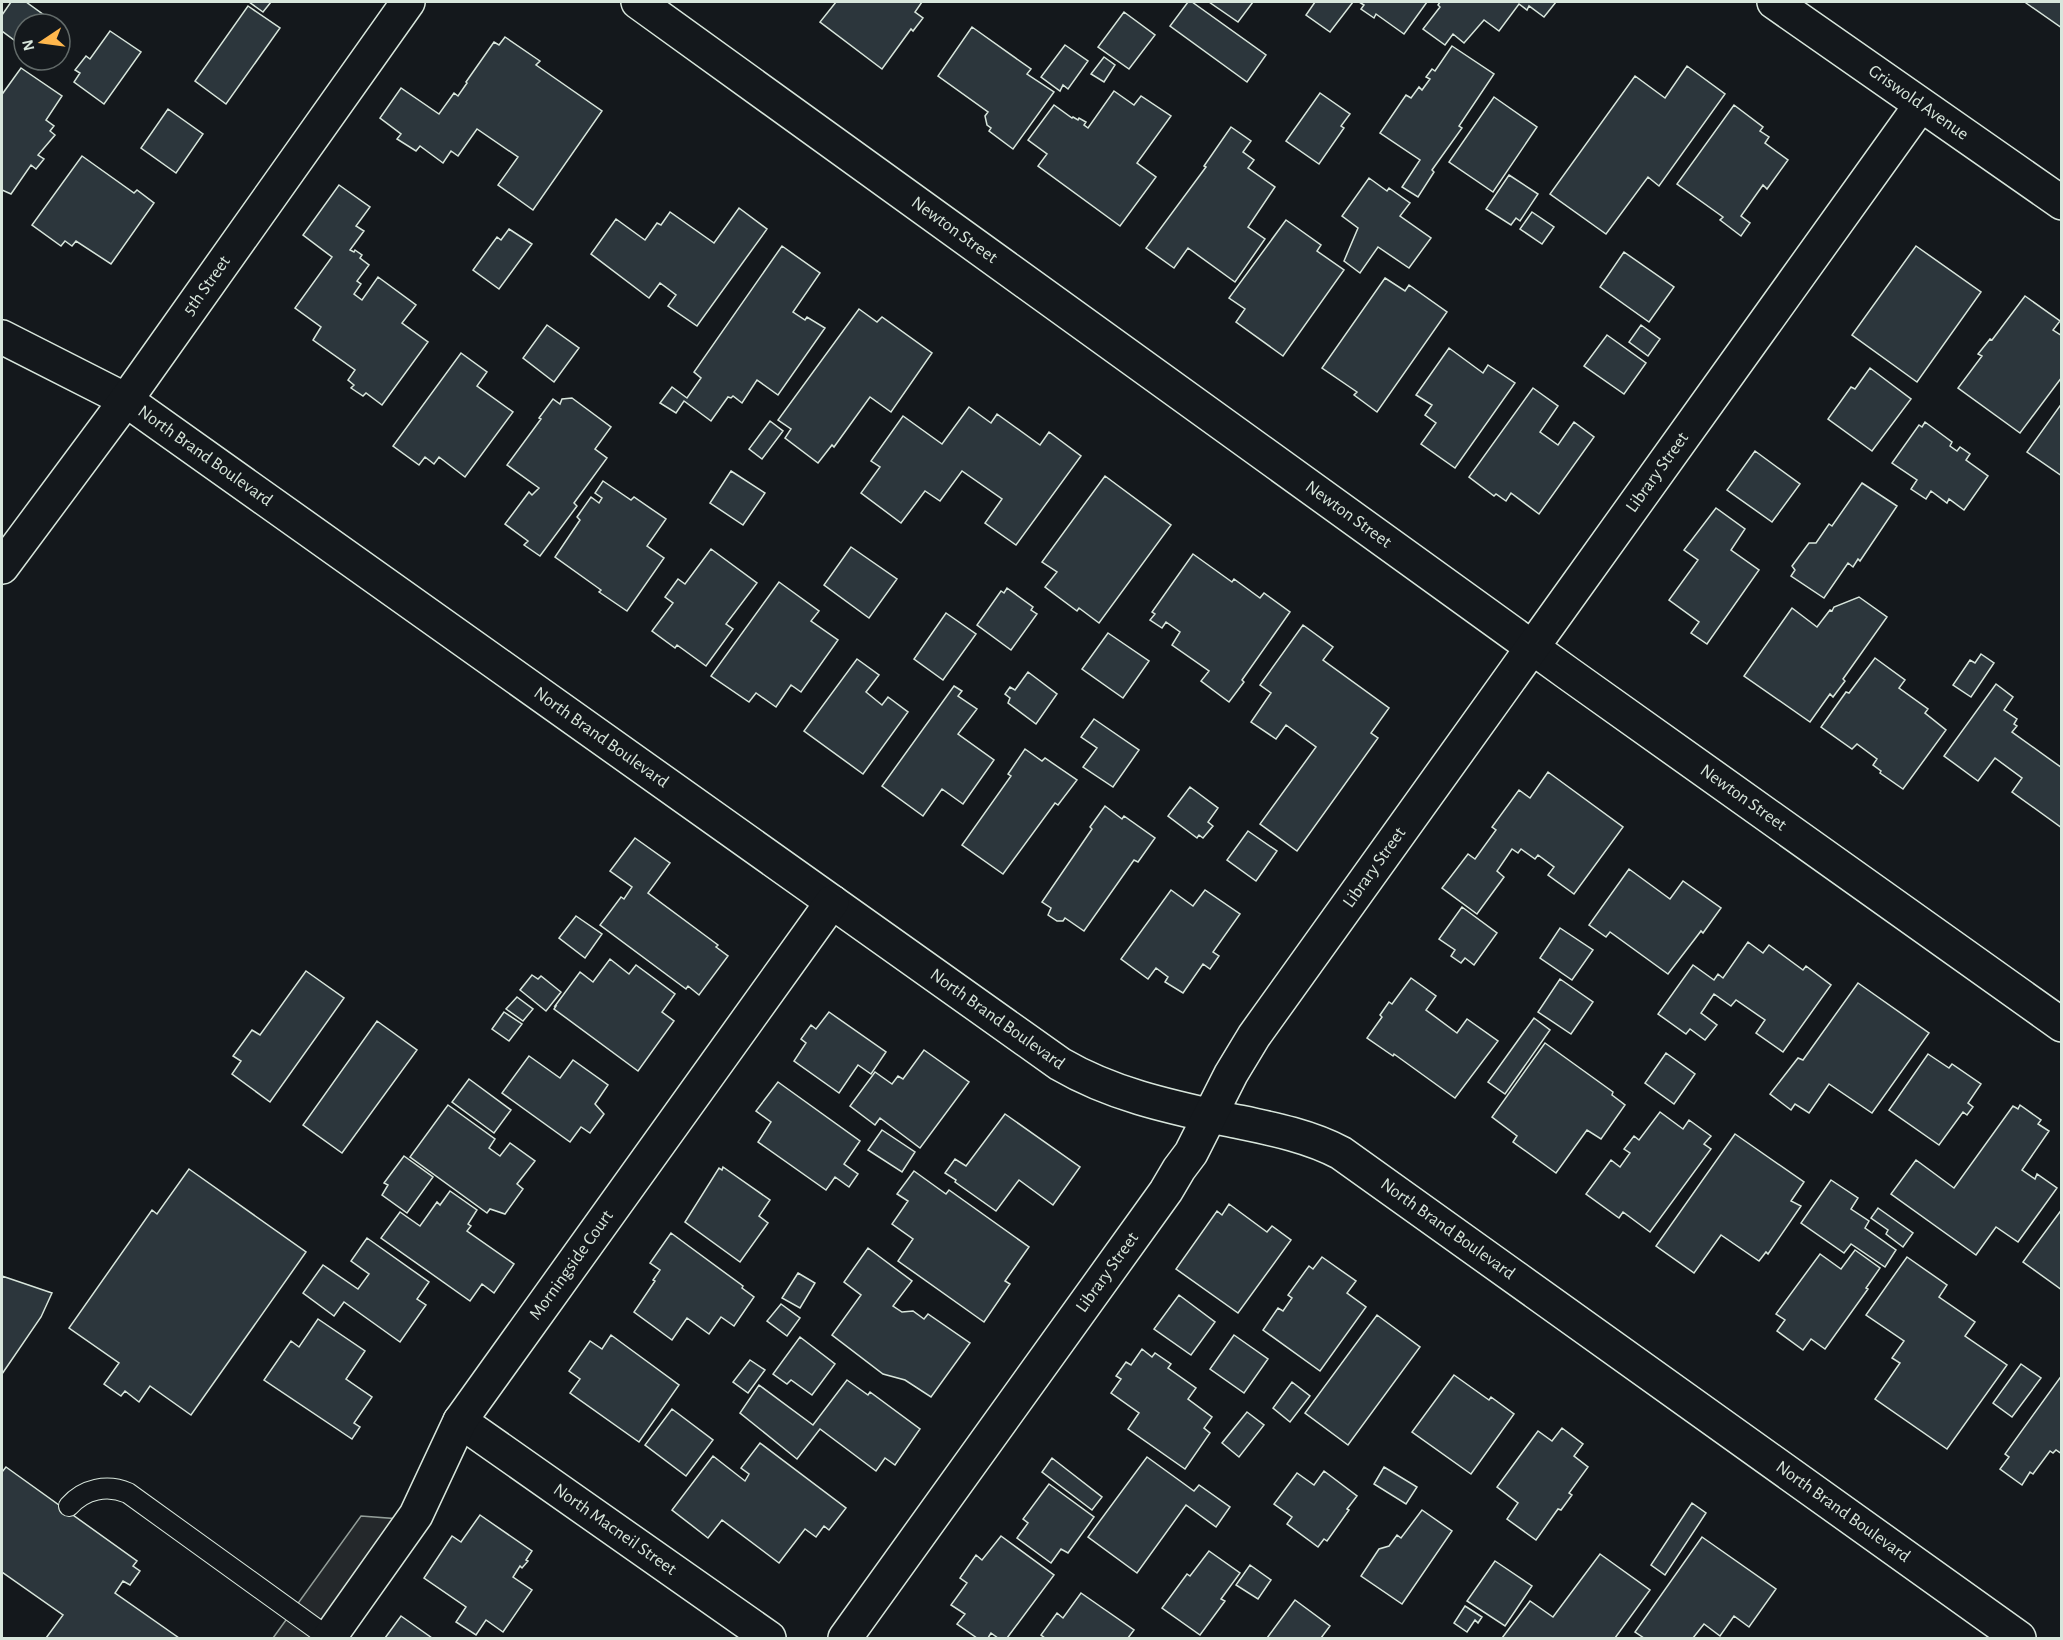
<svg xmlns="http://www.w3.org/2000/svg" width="2063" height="1640" font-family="'Alegreya Sans',sans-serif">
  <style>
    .parking { fill: #24282b; stroke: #939e99; stroke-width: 1.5 }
    .building { fill: #2c363c; stroke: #d8e6dc; stroke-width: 1.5 }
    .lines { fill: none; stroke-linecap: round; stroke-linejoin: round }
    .lane-casing { stroke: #d8e6dc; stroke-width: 22 }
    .street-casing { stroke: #d8e6dc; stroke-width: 36 }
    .secondary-casing { stroke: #d8e6dc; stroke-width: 36 }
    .lane { stroke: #14181c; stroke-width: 20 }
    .street { stroke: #14181c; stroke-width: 33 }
    .secondary { stroke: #14181c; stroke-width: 33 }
    .labels { text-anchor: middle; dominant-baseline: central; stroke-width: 4.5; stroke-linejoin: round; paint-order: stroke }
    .street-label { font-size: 18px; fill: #d8e6dc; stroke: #14181c }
  </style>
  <rect width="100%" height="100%" fill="#14181c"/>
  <path class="parking" d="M361,1516L400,1519L314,1638H273Z"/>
  <path class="building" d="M11,2H26L44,15L38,24H24V43L22,46L2,31V15Z
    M249,2H271L263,12Z
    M836,2H922L915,12L923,18L913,31L911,29L882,69L820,22Z
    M1188,2H1192L1266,55L1247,82L1170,26Z
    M1209,2H1253L1238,22Z
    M1315,2H1353L1330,32L1306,15Z
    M1359,2H1427L1404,34L1376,14L1374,18L1361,9L1364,5Z
    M1440,2H1556L1544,17L1529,6L1527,10L1519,4L1499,31L1484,20L1464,43L1453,34L1445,45L1423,29L1440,7L1438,5Z
    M2027,2H2062V28L2026,3Z
    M248,6L280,28L226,104L195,81Z
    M1124,12L1155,35L1129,69L1098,47Z
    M972,27L1031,69L1027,74L1054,92L1013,149L989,131L991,128L987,125L985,116L988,112L938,76Z
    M110,31L141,52L104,104L74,82L80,73L75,70L86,56L90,59Z
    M505,37L540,61L536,65L602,111L533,210L498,185L518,157L477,129L458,156L451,151L443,163L420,146L416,151L397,139L401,134L380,118L401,88L439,114L454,93L458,96L467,83L466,82L494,42L499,45Z
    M1065,45L1088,61L1068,89L1063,85L1060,91L1041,77Z
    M1452,46L1494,74L1459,126L1462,128L1432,170L1434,172L1418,197L1402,187L1420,160L1380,133L1406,95L1411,98L1419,87L1422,90L1430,79L1426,77L1432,69L1435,71Z
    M1104,57L1115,65L1104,82L1091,74Z
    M1687,66L1725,94L1659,186L1648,177L1606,234L1550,194L1635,76L1665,98Z
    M21,68L62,96L46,120L54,126L50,131L55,135L38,155L44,159L36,169L31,165L11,194L2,190V92L3,93Z
    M1114,91L1134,105L1141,96L1171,116L1137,163L1156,177L1120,226L1038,166L1047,154L1028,140L1054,105L1072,118L1073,117L1078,120L1079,118L1086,122L1084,125L1088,128Z
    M1320,93L1350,114L1341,126L1344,128L1319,164L1286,141Z
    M1494,97L1537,127L1493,192L1449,162Z
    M1734,105L1763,127L1760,131L1769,137L1765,143L1788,160L1767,189L1763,185L1741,216L1750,223L1741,236L1720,220L1723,217L1677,184Z
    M168,109L203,134L176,173L141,148Z
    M1231,127L1251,141L1243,152L1254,160L1248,168L1275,187L1248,227L1265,239L1235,282L1188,248L1174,268L1146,248L1206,167L1204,166Z
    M82,156L134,193L137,190L154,203L111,264L76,241L72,246L65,241L61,246L32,225Z
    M1509,175L1538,194L1520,221L1516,218L1511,225L1486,209Z
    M1369,178L1387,191L1389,188L1410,203L1400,216L1431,238L1409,268L1378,247L1360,273L1344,261L1358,228L1342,216Z
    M339,185L370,207L356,226L364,231L350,250L354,252L355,250L362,255L360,258L369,265L357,281L361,284L354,294L362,300L378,277L416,305L402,323L428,342L382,405L366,393L363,396L351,388L354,385L348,380L355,370L313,340L321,327L295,308L332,257L303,235Z
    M739,208L767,229L697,326L668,306L676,295L660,283L649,298L591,254L616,219L645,240L657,223L661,225L670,212L714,243Z
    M1532,212L1554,227L1542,244L1520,229Z
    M1286,220L1321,245L1317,251L1344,270L1283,356L1236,322L1245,309L1229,298Z
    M509,229L532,244L499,289L473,270L497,237L501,240Z
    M782,246L820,273L793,312L805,320L807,317L825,328L778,395L757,380L742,403L733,396L731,398L728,397L711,421L684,401L676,413L660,403L672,387L687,398L701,378L694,372Z
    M1916,246L1981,292L1917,382L1852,335Z
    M1624,252L1674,287L1649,322L1600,287Z
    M1385,278L1405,291L1409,285L1447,312L1377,412L1354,395L1357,392L1322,368Z
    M2025,296L2060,321L2053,330L2062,336V377L2020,433L1958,388L1982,356L1978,354L1990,339L1992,340Z
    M859,309L877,322L882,317L932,353L891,412L870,397L834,447L832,445L818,463L785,438L791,429L778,420Z
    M547,325L579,348L554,382L523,358Z
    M1641,325L1660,339L1648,356L1629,342Z
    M1607,335L1646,363L1624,394L1584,366Z
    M1449,348L1483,373L1488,365L1515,383L1455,468L1421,444L1436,423L1425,415L1432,405L1416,395Z
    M461,353L487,372L477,386L513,412L465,477L439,457L434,464L425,457L419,465L393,446Z
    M1870,368L1911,399L1872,451L1828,419L1851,387L1855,389Z
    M1533,388L1558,406L1540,432L1558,445L1574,422L1594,437L1539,514L1511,493L1506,501L1496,494L1494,496L1469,477Z
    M572,398L611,427L595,449L607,458L574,503L577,506L540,556L524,545L528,541L505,524L529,492L532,495L539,488L507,465L541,419L539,418L553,399L560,404L562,399Z
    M2062,403V476L2027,452Z
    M969,407L991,423L997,414L1040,445L1049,432L1081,456L1016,545L985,523L1002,499L962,471L940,501L925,491L901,523L861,493L880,467L871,461L903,416L942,444Z
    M770,421L783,431L762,459L749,449Z
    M1925,422L1952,442L1950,446L1957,451L1960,447L1970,454L1966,460L1988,476L1964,510L1949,499L1947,503L1931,491L1926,499L1911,489L1917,480L1892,463L1919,425L1922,427Z
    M1755,451L1800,484L1772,522L1727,490Z
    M731,471L765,493L743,525L710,503Z
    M1105,476L1171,525L1099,623L1079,608L1077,611L1045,587L1057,572L1042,562Z
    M603,481L631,500L634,497L666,519L647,546L664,558L627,611L599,592L601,590L555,557L580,520L577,517L591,497L599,503L602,498L595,493Z
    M1862,483L1897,506L1860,561L1858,559L1853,567L1848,563L1824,598L1791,576L1795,570L1792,566L1809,543H1816L1829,524L1832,526Z
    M1716,508L1745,529L1731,550L1759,570L1707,644L1691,633L1699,622L1669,600L1698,560L1684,550Z
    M851,547L897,579L869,618L824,585Z
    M711,549L757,583L726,624L733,629L706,666L677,645L675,648L652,631L673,603L665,597L678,579L685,584Z
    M1193,554L1232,582L1234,579L1260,598L1264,593L1290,612L1242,680L1244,682L1229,702L1201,681L1209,671L1172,645L1180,632L1166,622L1162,628L1150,620L1155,614L1152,612Z
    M779,582L819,611L811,621L838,640L801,692L791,685L776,707L756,693L749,702L711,676Z
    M1007,588L1033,607L1031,610L1037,614L1011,650L977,625L1001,591L1004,593Z
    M1859,597L1887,617L1843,679L1845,681L1833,697L1830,694L1810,722L1744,676L1792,608L1817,627L1830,610L1832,611L1834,607Z
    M946,613L976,634L943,680L914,659Z
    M1303,625L1333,647L1323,660L1389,708L1371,733L1378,738L1297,851L1260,824L1316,747L1286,725L1276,739L1251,722L1271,693L1260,685Z
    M1108,633L1149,661L1123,698L1082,669Z
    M1981,654L1994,663L1971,697L1953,685L1970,660L1975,663Z
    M1875,658L1905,680L1899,688L1928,709L1925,713L1946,730L1903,789L1880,773L1881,771L1873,765L1877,759L1857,744L1852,749L1821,727L1846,692L1849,693Z
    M857,659L879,675L866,692L882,705L888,697L908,712L863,774L804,731Z
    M1028,672L1057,694L1036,724L1008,703L1010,698L1005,694L1010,687L1015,690Z
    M1996,684L2013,697L2004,710L2017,719L2014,724L2017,726L2012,732L2062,768V828L2012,792L2022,778L1995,758L1978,781L1944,756Z
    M954,686L962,691L958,696L977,709L958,734L994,760L963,804L942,789L923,816L882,786Z
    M1094,719L1139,750L1113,787L1083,767L1097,748L1081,737Z
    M1025,749L1042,761L1045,758L1077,780L1058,805L1055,803L1003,874L962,845L1011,776L1008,774Z
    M1548,772L1623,827L1574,894L1548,875L1554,867L1538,855L1535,859L1521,849L1518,853L1512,849L1497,871L1504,877L1477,914L1442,888L1468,854L1475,859L1496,830L1492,827L1519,790L1530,798Z
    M1190,787L1218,808L1208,822L1213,826L1203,838L1199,835L1197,838L1168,816Z
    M1105,806L1122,819L1124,816L1155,838L1138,862L1134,860L1084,931L1065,918L1063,921H1057L1048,915L1051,908L1042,902L1092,829L1090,827Z
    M1248,831L1277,851L1256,881L1227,860Z
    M635,838L670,863L648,893L718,945L716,947L728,956L699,995L688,986L686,989L600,925L621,897L624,899L632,887L610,871Z
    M1629,869L1670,899L1683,881L1721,908L1703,933L1701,931L1668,974L1610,932L1606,937L1589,925Z
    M1171,890L1193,906L1205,890L1240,914L1213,952L1219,956L1210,969L1203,964L1183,993L1165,982L1168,977L1156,968L1148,979L1121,959Z
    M1462,907L1497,933L1474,965L1465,958L1461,963L1451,956L1455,950L1439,939Z
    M576,916L602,934L585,958L559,938Z
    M1560,928L1593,950L1572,980L1540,958Z
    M1748,942L1763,953L1769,945L1803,970L1806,966L1831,985L1783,1052L1756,1033L1765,1020L1736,1000L1731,1006L1714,994L1701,1013L1717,1025L1705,1040L1690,1029L1686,1034L1658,1014L1693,965L1714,980L1718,974L1723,978Z
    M610,959L629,974L636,965L675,994L662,1012L674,1021L638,1071L554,1009L556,1006H555L580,972L593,982Z
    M306,971L344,998L270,1102L232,1074L241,1061L233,1056L252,1030L260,1035Z
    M532,975L538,979L541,976L561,992L546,1011L520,990Z
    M1411,978L1436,996L1426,1010L1457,1033L1467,1019L1498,1041L1455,1098L1394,1054L1393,1056L1367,1038L1382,1017L1380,1015L1389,1002L1392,1004Z
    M1560,979L1593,1002L1571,1034L1538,1012Z
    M1858,983L1929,1033L1872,1113L1829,1084L1809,1113L1795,1104L1791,1110L1770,1094L1798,1058L1803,1060Z
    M517,997L533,1009L523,1021L506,1009Z
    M504,1012L522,1024L509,1041L492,1029Z
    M829,1012L886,1052L871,1074L858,1065L839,1093L794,1061L806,1043L801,1039L811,1025L816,1029Z
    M1534,1018L1550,1030L1505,1094L1488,1082Z
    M377,1021L417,1050L342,1153L303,1125Z
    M1545,1043L1613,1092L1612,1095L1625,1105L1601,1139L1587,1130L1556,1173L1513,1142L1517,1136L1492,1117Z
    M924,1050L969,1082L920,1148L880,1118L875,1125L850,1106L875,1072L892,1084L898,1076L903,1079Z
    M1666,1053L1695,1074L1674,1104L1645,1083Z
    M1928,1054L1949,1068L1952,1064L1981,1084L1968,1103L1973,1107L1967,1115L1963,1112L1939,1145L1889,1110Z
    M529,1056L560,1078L573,1060L608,1085L595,1104L604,1114L590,1133L581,1127L570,1142L502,1093Z
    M469,1079L511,1110L494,1133L452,1102Z
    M778,1082L860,1141L844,1164L858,1174L849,1187L835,1177L826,1190L758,1142L771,1122L756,1111Z
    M448,1105L495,1139L489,1148L500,1156L510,1143L535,1161L517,1184L523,1189L505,1214L490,1209L487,1213L410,1157Z
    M2020,1105L2041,1120L2038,1124L2049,1131L2022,1170L2035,1179L2037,1174L2057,1188L2018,1242L1996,1227L1976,1255L1891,1194L1916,1160L1954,1188L2013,1106L2018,1109Z
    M1660,1112L1683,1129L1689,1120L1711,1136L1704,1144L1711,1149L1650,1232L1623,1212L1619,1218L1586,1194L1611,1160L1620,1167L1630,1153L1624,1149L1634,1136L1639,1140Z
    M1005,1114L1080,1167L1053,1205L1019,1180L996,1211L955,1182L956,1180L945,1173L955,1159L966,1166Z
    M882,1130L915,1152L902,1172L868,1150Z
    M1735,1134L1804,1182L1791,1201L1801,1206L1768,1254L1766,1252L1759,1261L1721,1235L1694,1273L1656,1246Z
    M404,1156L433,1177L407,1213L382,1195L388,1185L384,1183Z
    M723,1167L770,1200L759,1216L768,1223L740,1262L685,1222L719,1168L722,1170Z
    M189,1169L306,1252L191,1415L150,1386L139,1402L125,1391L121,1396L104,1384L119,1363L69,1328L152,1210L157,1214Z
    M914,1171L946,1194L949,1190L1029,1247L1005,1281L1010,1284L984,1322L898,1261L913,1239L892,1224L908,1201L897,1194Z
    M1831,1180L1858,1198L1851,1209L1869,1221L1865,1228L1896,1250L1885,1267L1851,1244L1844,1253L1801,1223Z
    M450,1191L477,1210L468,1224L471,1226L467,1231L514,1264L494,1293L482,1284L470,1301L381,1238L400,1212L420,1226L437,1202L440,1205Z
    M1229,1204L1267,1232L1272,1226L1291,1240L1238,1313L1176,1269L1217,1211L1222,1215Z
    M1878,1208L1913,1233L1903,1247L1886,1234L1888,1230L1871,1218Z
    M2062,1209V1290L2023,1262Z
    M671,1233L743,1286L742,1288L754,1297L734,1326L721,1317L709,1334L687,1318L672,1340L634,1312L655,1281L653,1280L660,1270L650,1263Z
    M367,1238L429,1282L417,1299L426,1305L400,1342L344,1302L334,1316L303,1293L323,1265L358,1289L369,1274L351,1261Z
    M868,1248L912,1281L893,1306L902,1312L913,1311L924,1319L928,1314L970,1343L931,1397L905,1380L883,1374L832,1335L861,1295L844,1282Z
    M1855,1250L1880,1268L1866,1288L1868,1289L1825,1349L1811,1339L1803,1350L1777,1331L1785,1320L1776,1314L1820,1254L1841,1269Z
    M1322,1257L1356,1281L1347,1293L1366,1307L1320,1371L1263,1330L1278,1308L1283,1311L1292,1298L1288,1295L1309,1266L1313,1269Z
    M1907,1257L1947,1285L1939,1297L1975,1322L1965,1336L2007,1365L1947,1449L1875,1399L1900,1363L1892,1358L1904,1341L1866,1315Z
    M798,1273L815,1283L800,1308L782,1298Z
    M2,1276L52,1293L41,1317L2,1374Z
    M1179,1295L1215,1322L1191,1355L1154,1329Z
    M781,1304L800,1318L787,1336L767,1321Z
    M1377,1315L1420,1347L1348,1445L1305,1413Z
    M318,1319L365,1351L346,1379L372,1397L354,1423L360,1427L352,1439L264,1380L291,1341L299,1347Z
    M611,1335L679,1385L639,1442L570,1393L580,1379L569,1371L590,1341L602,1349Z
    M1234,1335L1268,1359L1244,1393L1210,1369Z
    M800,1337L835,1364L812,1395L791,1380L787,1384L773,1374Z
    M1142,1349L1152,1357L1155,1353L1171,1364L1168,1368L1196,1388L1188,1399L1212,1417L1204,1428L1210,1433L1185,1469L1128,1429L1139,1413L1111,1393L1121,1379L1116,1376L1126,1362L1131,1365Z
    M750,1360L765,1370L748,1393L733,1382Z
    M2021,1364L2041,1378L2012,1417L1993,1403Z
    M1454,1375L1489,1400L1491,1397L1514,1414L1471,1474L1412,1432Z
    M2062,1375V1454L2056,1450L2053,1453L2050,1451L2033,1474L2030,1472L2022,1485L2000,1469L2009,1457L2005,1454Z
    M847,1380L868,1395L870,1392L920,1429L895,1465L885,1458L876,1471L820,1429L797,1459L740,1413L759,1385L813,1425Z
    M1292,1382L1310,1396L1290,1422L1273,1408Z
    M672,1409L713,1440L686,1476L645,1445Z
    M1247,1412L1264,1425L1239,1457L1222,1443Z
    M1562,1428L1583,1444L1574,1456L1588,1467L1569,1493L1572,1495L1561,1510L1558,1509L1536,1540L1507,1519L1518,1503L1497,1487L1538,1431L1552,1441Z
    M760,1443L846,1508L829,1530L824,1526L816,1537L805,1529L779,1563L722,1520L708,1538L672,1510L713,1456L745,1481L749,1474L741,1468Z
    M1147,1457L1194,1491L1199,1485L1230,1507L1216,1527L1186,1505L1137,1573L1088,1537Z
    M1052,1458L1102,1497L1092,1510L1042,1472Z
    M6,1467L137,1561L133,1566L140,1571L130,1585L123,1581L115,1593L179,1638H46L63,1615L2,1572V1472Z
    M1384,1467L1417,1487L1406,1504L1374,1484Z
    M1324,1471L1357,1496L1347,1509L1349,1510L1327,1541L1324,1539L1318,1547L1287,1524L1292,1517L1274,1504L1297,1473L1314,1485Z
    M1049,1484L1094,1517L1068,1553L1061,1549L1051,1563L1017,1538L1028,1523L1023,1519Z
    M1692,1503L1706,1513L1665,1575L1651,1565Z
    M1422,1510L1452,1531L1402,1604L1361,1576L1379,1549L1389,1546L1397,1535L1401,1538Z
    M480,1515L532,1551L526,1560L528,1561L522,1568L520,1566L513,1577L532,1590L503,1632L486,1620L476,1635L456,1622L466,1607L424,1578L452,1536L461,1542Z
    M1001,1536L1054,1575L1007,1638H998L991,1633L988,1638H977L957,1624L965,1614L951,1605L967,1583L960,1578L976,1555L982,1560Z
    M1702,1537L1776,1589L1749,1627L1734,1616L1720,1636L1704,1624L1693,1638H1644L1635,1632Z
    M1209,1551L1240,1573L1221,1599L1225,1601L1200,1635L1162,1608L1187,1574L1190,1576Z
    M1600,1554L1650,1590L1615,1638H1502L1530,1601L1553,1617Z
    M1495,1561L1532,1586L1505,1626L1467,1601Z
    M1250,1565L1271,1580L1258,1599L1236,1585Z
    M1081,1593L1134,1630L1128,1638H1045L1041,1635L1057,1613L1063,1618Z
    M1295,1600L1330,1626L1321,1638H1267Z
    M1465,1606L1482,1617L1478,1623L1475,1620L1467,1632L1454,1623Z
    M401,1616L432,1638H385Z"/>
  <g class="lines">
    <defs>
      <path id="lane" d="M69,1506C84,1489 107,1484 128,1493L329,1638"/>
      <g id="street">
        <path id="s1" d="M638,2L1569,674L2062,1025"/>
        <path id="s2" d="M1774,2L2062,203"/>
        <path id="s3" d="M2,337L126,400L1060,1064C1113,1095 1171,1107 1230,1120C1268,1128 1307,1135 1341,1153L2019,1638"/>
        <path id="s4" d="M460,1421L769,1638"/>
        <path id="s5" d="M329,1638L416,1515L460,1421L832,902"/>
        <path id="s6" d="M845,1638L1166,1191L1179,1169L1191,1153L1231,1074L1254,1036L1920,106"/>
      </g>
      <g id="secondary">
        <path id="s7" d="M2,567L126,400L408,2"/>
      </g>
    </defs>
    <use href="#lane" class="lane-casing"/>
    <use href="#street" class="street-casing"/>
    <use href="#secondary" class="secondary-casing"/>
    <use href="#lane" class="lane"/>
    <use href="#street" class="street"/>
    <use href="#secondary" class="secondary"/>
  </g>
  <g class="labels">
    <g class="street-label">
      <text stroke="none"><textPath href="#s2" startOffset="176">Griswold Avenue</textPath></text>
      <text stroke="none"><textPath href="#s1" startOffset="390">Newton Street</textPath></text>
      <text stroke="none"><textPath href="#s7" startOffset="348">5th Street</textPath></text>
      <text stroke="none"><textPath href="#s3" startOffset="236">North Brand Boulevard</textPath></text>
      <text stroke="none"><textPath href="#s6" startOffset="1422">Library Street</textPath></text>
      <text stroke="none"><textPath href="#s1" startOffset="876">Newton Street</textPath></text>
      <text stroke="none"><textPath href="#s3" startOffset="722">North Brand Boulevard</textPath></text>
      <text stroke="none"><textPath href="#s1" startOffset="1362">Newton Street</textPath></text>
      <text stroke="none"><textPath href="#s6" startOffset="936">Library Street</textPath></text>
      <text stroke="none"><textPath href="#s3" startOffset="1208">North Brand Boulevard</textPath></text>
      <text stroke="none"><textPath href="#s3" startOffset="1712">North Brand Boulevard</textPath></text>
      <text stroke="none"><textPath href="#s5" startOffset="446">Morningside Court</textPath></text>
      <text stroke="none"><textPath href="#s6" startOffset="450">Library Street</textPath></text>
      <text stroke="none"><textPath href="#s3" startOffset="2198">North Brand Boulevard</textPath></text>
      <text stroke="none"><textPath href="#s4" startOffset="189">North Macneil Street</textPath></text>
    </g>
  </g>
  <rect width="2063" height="1640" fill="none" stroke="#d8e6dc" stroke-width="6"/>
  <g transform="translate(42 42) rotate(257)"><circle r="28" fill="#14181c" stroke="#626a69" stroke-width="1.5"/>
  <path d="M0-4.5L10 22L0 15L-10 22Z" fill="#ffb74d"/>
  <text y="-9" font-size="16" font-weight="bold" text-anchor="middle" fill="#d8e6dc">N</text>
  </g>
</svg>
